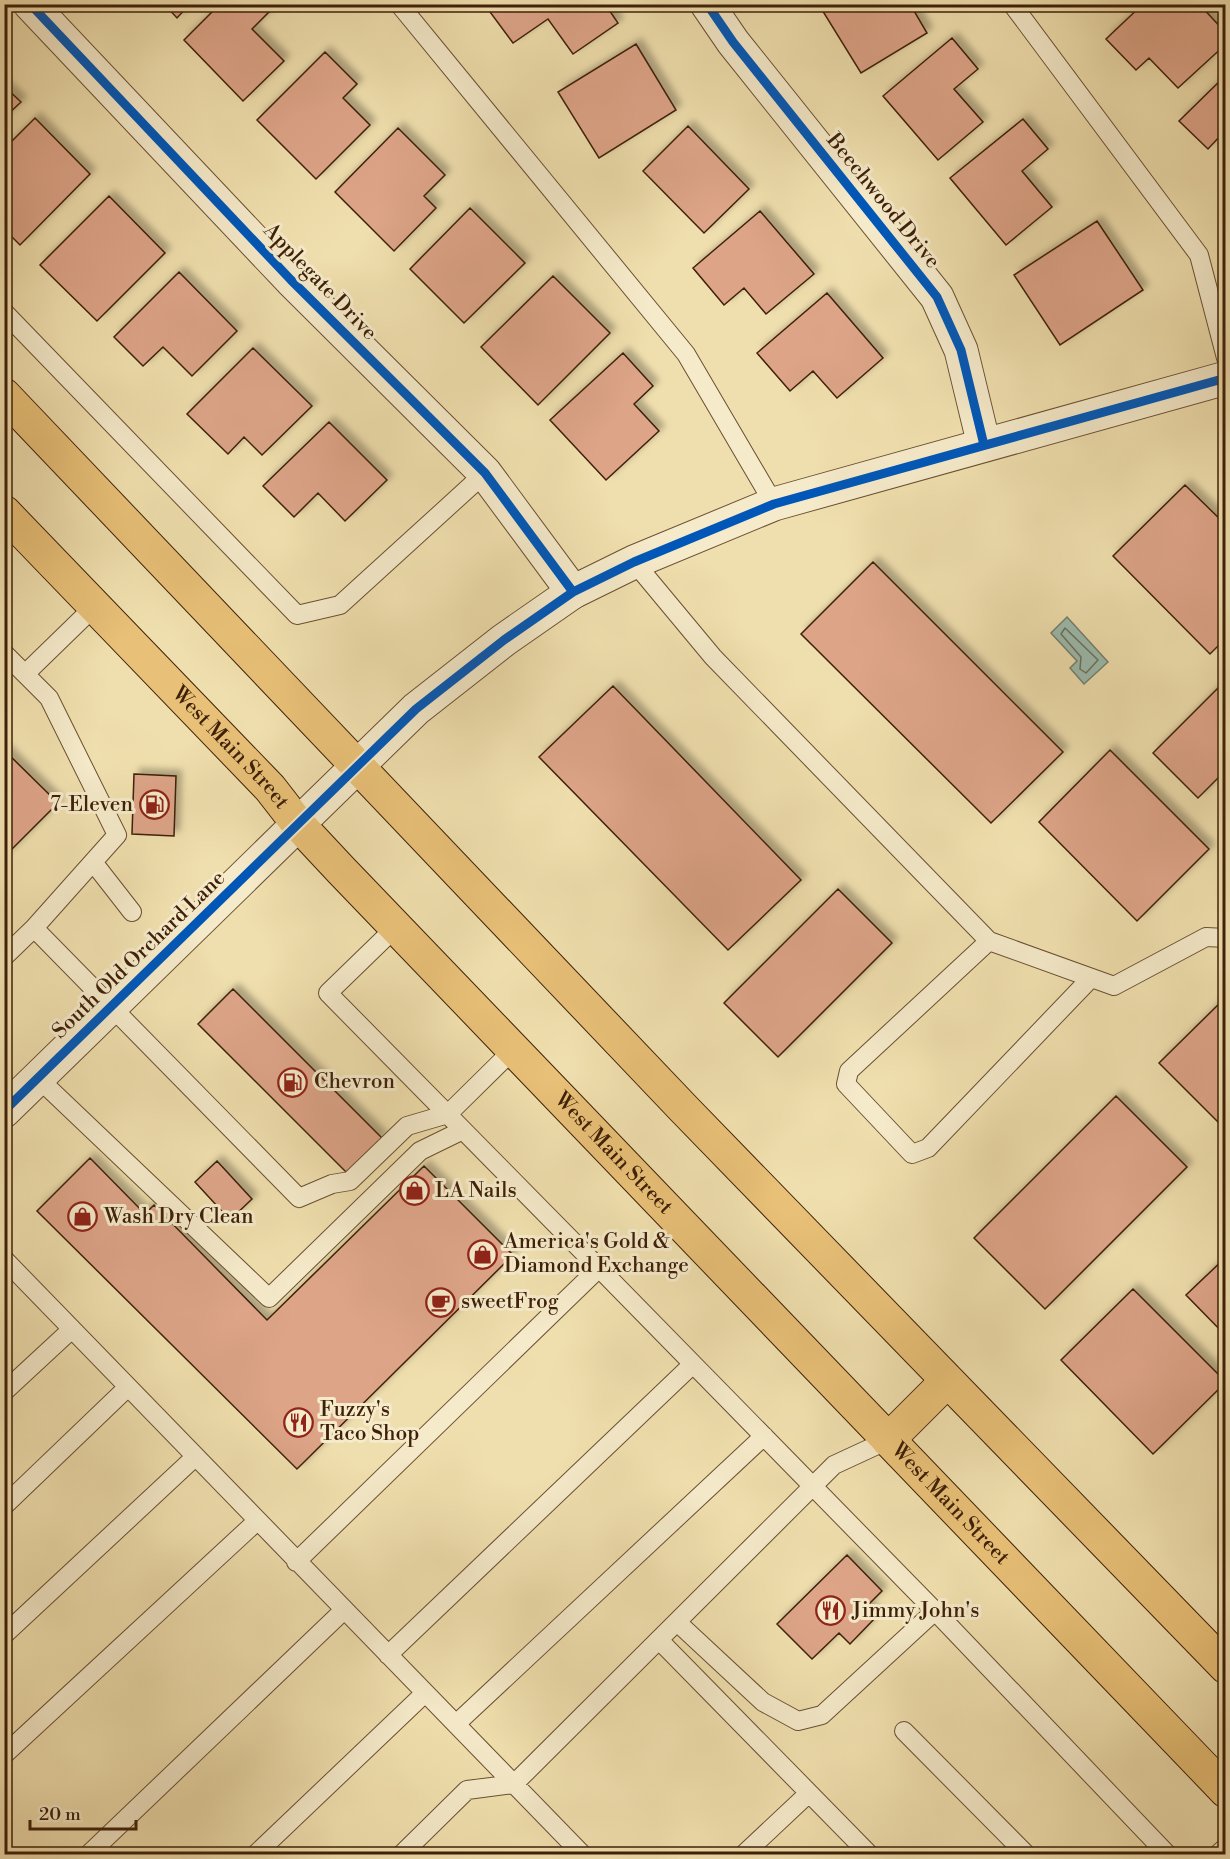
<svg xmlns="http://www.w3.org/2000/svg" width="1230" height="1859" font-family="'Libre Bodoni',serif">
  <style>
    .water { fill: #9abcaf; stroke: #757e6d; stroke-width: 1.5 }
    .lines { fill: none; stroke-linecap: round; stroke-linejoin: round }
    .shore { stroke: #6c6e5c; stroke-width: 1.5 }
    .building { fill: #dda488; stroke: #3e2009; stroke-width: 1.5; filter: url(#shadow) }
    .service-casing { stroke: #6a5032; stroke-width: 20 }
    .minor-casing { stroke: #6a5032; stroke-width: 35 }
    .tertiary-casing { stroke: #6a5032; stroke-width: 35 }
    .primary-casing { stroke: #3e2009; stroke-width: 35 }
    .service { stroke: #f5eaca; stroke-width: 18 }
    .minor { stroke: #f5eaca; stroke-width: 33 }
    .tertiary { stroke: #f5eaca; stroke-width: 33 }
    .primary { stroke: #e8c077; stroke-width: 33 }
    .cycleway-casing { stroke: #f5eaca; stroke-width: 13 }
    .cycleway { stroke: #0057b8; stroke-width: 9 }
    .labels { text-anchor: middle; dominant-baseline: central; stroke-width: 6; stroke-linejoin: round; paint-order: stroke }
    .street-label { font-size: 21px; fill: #3e2009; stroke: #f5eaca }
    .poi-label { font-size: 21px; fill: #3e2009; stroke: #f5eaca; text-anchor: start }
  </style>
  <defs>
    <filter id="shadow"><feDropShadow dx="5.5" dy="-5.5" stdDeviation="3" flood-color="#0004"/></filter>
  </defs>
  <rect width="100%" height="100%" fill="#f0dfae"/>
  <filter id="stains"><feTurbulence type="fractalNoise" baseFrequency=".00333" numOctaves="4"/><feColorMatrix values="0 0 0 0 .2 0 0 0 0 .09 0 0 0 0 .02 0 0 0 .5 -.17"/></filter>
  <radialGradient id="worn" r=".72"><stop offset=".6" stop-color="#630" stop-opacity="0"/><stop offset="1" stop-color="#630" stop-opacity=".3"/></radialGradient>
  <path class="water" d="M1067,617L1108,662L1084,684L1070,668L1077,661L1051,633Z"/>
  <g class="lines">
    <path class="shore" d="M1065,628L1098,660L1086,673L1080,669L1081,657L1061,634Z"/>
  </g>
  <path class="building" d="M164,4H190L177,18Z
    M220,4H277L252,29L284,61L243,101L184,40Z
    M501,4H605L618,23L573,54L548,19L513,43L490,12Z
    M910,4L927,33L861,73L819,5Z
    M1143,4H1199L1226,33V44L1178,88L1149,58L1136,70L1106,39Z
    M952,38L978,69L954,89L983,122L938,160L883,96Z
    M636,44L676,110L599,158L558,92Z
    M325,52L357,84L343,98L370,125L316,179L257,120Z
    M1226,75V140L1221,135L1208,149L1179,121Z
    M4,86L21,102L4,118Z
    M35,118L90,174L20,245L4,229V149Z
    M1023,119L1048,149L1022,171L1052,207L1006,245L950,178Z
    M688,126L749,189L704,233L643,171Z
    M398,128L445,175L424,196L436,208L394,251L335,192Z
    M109,196L165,253L97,321L40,265Z
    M470,208L525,263L464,323L410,269Z
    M760,211L814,274L766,314L744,288L724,305L693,268Z
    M1097,221L1143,290L1060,345L1014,275Z
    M179,272L237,331L192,376L163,347L143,366L114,337Z
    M553,276L610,333L538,405L481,347Z
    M827,293L883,358L837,398L813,371L790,391L757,353Z
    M253,348L312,406L262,455L244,437L228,454L187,414Z
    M623,353L653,386L634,404L659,431L606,480L550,420Z
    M329,422L387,480L345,521L318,493L294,517L263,486Z
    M1185,485L1226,525V638L1210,654L1113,556Z
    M873,562L1063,752L991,823L801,634Z
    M1226,680V770L1198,798L1153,753Z
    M613,686L801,880L728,950L539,757Z
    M4,750L58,803L4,857Z
    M1110,750L1209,849L1137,921L1039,822Z
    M134,774L176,776L174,836L132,834Z
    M838,889L892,943L778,1057L724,1003Z
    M233,989L382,1138L347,1173L198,1024Z
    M1226,997V1130L1159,1063Z
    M1116,1096L1187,1167L1045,1309L974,1238Z
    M90,1158L145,1214L154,1205L267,1320L424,1166L513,1255L297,1469L37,1211Z
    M217,1161L252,1199L230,1220L195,1182Z
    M1226,1257V1336L1186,1295Z
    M1133,1289L1226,1382L1153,1454L1061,1360Z
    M847,1555L882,1591L867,1606L877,1616L850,1644L839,1633L812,1659L777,1624Z"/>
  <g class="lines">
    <defs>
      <path id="service" d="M399,4L686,354L774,504
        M1012,4L1199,255L1226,358
        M4,312L297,615L340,605L485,473
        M634,562L713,657L989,941L1114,986L1206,937L1226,938
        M4,653L25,674L95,606
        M25,674L49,698L117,835L34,928
        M93,862L132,912
        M396,927L328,993L599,1268
        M989,941L849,1071L846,1084L912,1154L928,1148L1091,978
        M4,957L34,928L299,1198L332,1184L350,1181L407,1126L448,1114L514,1049
        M38,1078L269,1298L420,1151L463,1130
        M4,1259L514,1784L834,1465L888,1440
        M4,1392L72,1329
        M4,1506L128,1387
        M296,1562L599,1268L935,1611L1167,1854
        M677,1622L763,1702L798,1721L822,1715L935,1611
        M4,1635L195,1457
        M659,1640L869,1854
        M388,1655L693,1364
        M456,1724L764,1436
        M904,1731L1026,1854
        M4,1755L257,1521
        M89,1854L344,1610
        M256,1854L425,1693
        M402,1854L467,1790L514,1784L582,1854
        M744,1854L809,1793
        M1218,1854L1226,1847"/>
      <path id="minor" d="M30,4L291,280L485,473L573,592
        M707,4L733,42L937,297L961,350L984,445"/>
      <path id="tertiary" d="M4,1111L416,709L504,640L573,592L634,562L774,504L1226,378"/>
      <g id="primary">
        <path d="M4,395L684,1109L1226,1667"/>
        <path id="s1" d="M4,512L270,788L298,824L341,870L1226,1791"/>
        <path d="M888,1440L947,1381"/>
      </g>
    </defs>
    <use href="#service" class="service-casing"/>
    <use href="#minor" class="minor-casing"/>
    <use href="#tertiary" class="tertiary-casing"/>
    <use href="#primary" class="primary-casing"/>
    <use href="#service" class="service"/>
    <use href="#minor" class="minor"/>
    <use href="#tertiary" class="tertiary"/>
    <use href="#primary" class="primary"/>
    <defs>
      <path id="cycleway" d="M30,4L291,280L485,473L573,592
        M707,4L733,42L937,297L961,350L984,445
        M4,1111L416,709L504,640L573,592L634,562L774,504L1226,378"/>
    </defs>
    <use href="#cycleway" class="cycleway-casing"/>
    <use href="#cycleway" class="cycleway"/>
  </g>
  <defs>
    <symbol id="fuel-ring" viewBox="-11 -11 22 22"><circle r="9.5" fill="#f5eaca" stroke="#8f2418" stroke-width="1.5"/><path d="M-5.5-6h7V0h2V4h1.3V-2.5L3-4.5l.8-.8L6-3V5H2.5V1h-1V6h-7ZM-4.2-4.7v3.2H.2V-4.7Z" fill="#8f2418"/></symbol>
    <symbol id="shop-ring" viewBox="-11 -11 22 22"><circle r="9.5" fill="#f5eaca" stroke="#8f2418" stroke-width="1.5"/><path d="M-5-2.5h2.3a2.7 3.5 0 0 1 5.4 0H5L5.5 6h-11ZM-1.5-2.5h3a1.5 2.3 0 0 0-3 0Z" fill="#8f2418"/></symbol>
    <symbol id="cafe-ring" viewBox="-11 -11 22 22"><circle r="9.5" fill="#f5eaca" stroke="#8f2418" stroke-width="1.5"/><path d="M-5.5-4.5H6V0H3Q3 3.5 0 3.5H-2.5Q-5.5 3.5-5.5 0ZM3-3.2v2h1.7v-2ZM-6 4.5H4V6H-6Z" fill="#8f2418"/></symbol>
    <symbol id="restaurant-ring" viewBox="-11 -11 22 22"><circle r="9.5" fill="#f5eaca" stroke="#8f2418" stroke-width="1.5"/><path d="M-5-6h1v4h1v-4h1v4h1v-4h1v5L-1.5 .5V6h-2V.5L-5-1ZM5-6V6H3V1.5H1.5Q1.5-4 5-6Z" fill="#8f2418"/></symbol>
  </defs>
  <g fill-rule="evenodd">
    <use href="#fuel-ring" x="138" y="788" width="33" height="33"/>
    <use href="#fuel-ring" x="276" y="1066" width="33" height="33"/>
    <use href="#shop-ring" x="398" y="1174" width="33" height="33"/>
    <use href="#shop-ring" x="66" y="1200" width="33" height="33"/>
    <use href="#shop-ring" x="466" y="1238" width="33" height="33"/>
    <use href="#cafe-ring" x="424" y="1286" width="33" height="33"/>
    <use href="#restaurant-ring" x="282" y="1406" width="33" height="33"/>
    <use href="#restaurant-ring" x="814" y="1594" width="33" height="33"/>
  </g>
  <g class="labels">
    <g class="street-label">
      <text transform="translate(883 201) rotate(51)">Beechwood Drive</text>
      <text transform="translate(320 282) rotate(46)">Applegate Drive</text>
      <text stroke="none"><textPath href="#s1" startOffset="327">West Main Street</textPath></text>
      <text transform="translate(139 955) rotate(-44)">South Old Orchard Lane</text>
      <text stroke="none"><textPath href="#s1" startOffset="885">West Main Street</textPath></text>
      <text stroke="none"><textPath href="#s1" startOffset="1371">West Main Street</textPath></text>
    </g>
    <g class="poi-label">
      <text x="133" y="805" text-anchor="end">7-Eleven</text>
      <text x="314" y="1082">Chevron</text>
      <text x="435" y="1191">LA Nails</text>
      <text x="104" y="1217">Wash Dry Clean</text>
      <text x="504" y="1242">America's Gold &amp;<tspan x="504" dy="24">Diamond Exchange</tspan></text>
      <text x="461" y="1302">sweetFrog</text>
      <text x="320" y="1410">Fuzzy's<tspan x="320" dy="24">Taco Shop</tspan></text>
      <text x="852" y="1611">Jimmy John's</text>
    </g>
  </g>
  <rect width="1230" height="1859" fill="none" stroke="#f0dfae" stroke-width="24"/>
  <rect x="6" y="6" width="1218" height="1847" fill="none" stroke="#3e2009" stroke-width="3"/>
  <rect x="12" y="12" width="1206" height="1835" fill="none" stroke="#3e2009" stroke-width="1.5"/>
  <path d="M30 1820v9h106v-9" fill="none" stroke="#3e2009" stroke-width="3"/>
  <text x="39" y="1820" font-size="18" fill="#3e2009" stroke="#f5eaca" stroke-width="4.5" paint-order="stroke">20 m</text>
  <rect width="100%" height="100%" filter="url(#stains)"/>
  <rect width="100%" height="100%" fill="url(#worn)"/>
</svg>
